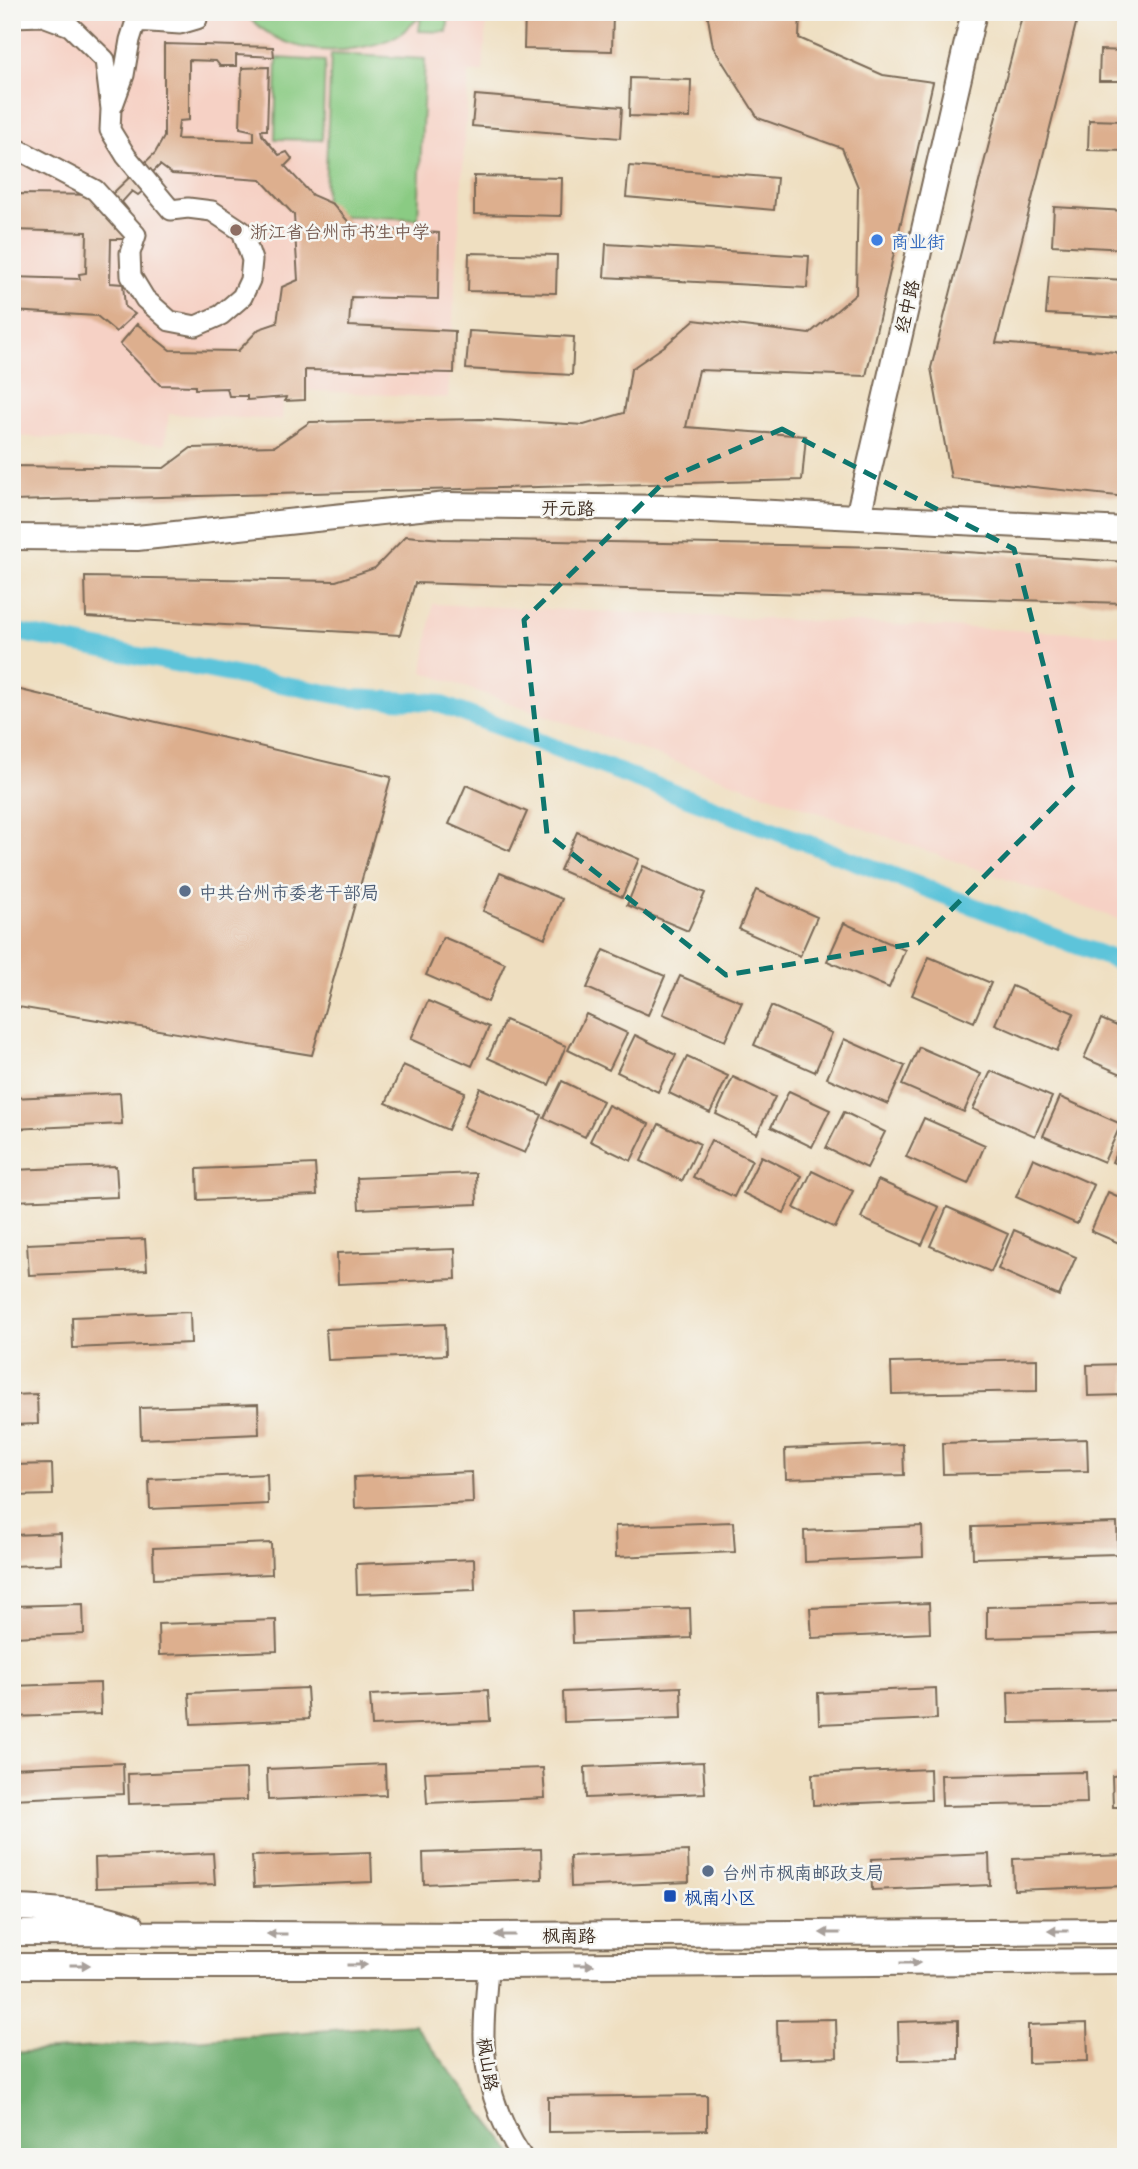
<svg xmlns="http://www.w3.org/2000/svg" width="1138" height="2169" font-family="'Playpen Sans','LXGW WenKai TC',sans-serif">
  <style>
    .built { fill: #f6d1c5 }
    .green { fill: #8acb83; stroke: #627a50; stroke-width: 2 }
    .forest { fill: #6faf71; stroke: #556c48; stroke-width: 2 }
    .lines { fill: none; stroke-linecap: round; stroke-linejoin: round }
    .canal { stroke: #5dc4da; stroke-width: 18 }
    .building { fill: #ddaf8e }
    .minor-casing { stroke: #7a6957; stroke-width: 23 }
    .major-casing { stroke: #7a6957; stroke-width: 28 }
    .minor { stroke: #fff; stroke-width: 19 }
    .major { stroke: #fff; stroke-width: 24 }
    .oneway { fill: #a79f9a }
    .marked { fill: none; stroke: #0f766e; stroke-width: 5; stroke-dasharray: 14 9; stroke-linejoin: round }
    .education-dot { fill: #8d6e63; stroke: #f6f6f2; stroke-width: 2.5 }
    .shop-dot { fill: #3f7fe0; stroke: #f6f6f2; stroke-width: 2.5 }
    .service-dot { fill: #5c6f8a; stroke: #f6f6f2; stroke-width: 2.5 }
    .transit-dot { fill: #1a4fb4; stroke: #f6f6f2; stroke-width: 2.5 }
    .labels { text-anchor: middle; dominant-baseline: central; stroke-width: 5; stroke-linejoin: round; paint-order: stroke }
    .education-label { font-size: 18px; fill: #785e54; stroke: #f6f6f2; text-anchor: start }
    .shop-label { font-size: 18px; fill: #366cbe; stroke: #f6f6f2; text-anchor: start }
    .street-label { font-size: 18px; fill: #3b2a1e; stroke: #f6f6f2 }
    .service-label { font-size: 18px; fill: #4e5e75; stroke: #f6f6f2; text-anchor: start }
    .transit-label { font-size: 18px; fill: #164399; stroke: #f6f6f2; text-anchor: start }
  </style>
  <rect width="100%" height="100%" fill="#f6f6f2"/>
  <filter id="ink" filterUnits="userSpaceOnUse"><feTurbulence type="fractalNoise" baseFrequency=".0143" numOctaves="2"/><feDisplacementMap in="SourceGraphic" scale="14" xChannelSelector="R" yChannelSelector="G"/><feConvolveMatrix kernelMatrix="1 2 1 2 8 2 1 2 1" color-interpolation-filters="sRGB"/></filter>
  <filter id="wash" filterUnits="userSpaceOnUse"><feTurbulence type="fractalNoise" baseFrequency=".00686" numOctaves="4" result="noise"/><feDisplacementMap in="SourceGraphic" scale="28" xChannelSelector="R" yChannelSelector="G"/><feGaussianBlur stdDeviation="1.57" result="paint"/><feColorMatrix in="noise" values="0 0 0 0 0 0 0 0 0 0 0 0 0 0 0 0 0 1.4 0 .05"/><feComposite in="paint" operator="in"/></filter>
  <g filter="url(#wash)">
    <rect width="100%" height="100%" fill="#efdfc1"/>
    <path class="built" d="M12,12H487L483,72H469L448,398L284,389L282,420L169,414L165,444L12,436Z
      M433,604L1126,635V922L423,672Z"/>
    <path class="green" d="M243,12H449L447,32L419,31L421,16C414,22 407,29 400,34C387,42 373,45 358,48C314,56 274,45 243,12Z
      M331,54L425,59L418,219L324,215Z
      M277,58L325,61L322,140L275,139Z"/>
    <path class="forest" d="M414,2024L516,2157H12V2053Z"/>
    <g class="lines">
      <path class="canal" d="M12,631L352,698L434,702L1126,964"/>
    </g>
    <g id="blocks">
      <path class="building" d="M525,12L613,13L612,51L524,49Z
        M707,12H800L799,38L883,75L933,82L866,376L699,370L686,427L806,436L802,480L12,501V466L164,468L191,448L275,446L310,422L481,419L584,425L624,413L631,369L666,345L694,320L809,334L856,294L858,187L842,148L758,118L713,47Z
        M1023,12H1079L996,343L1116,352L1126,360V497L951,478L931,368Z
        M164,44L273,47L274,57L236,55V66H220L216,61L189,60V120L179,121L177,139L254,141V131L240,128L242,68L269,67L267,130H261L262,135L279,155L287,152L292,159L285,166L312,195L333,204L353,227L439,233L438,299L351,297L349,326L455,331L454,373L305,370V400L285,401L286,397L247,400V396H229L227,388L195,389V386L160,385L120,344L137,324L170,350L238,351L259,329L277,323L282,287L298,280L294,215L261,180L172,174L160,165L146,179L149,186L138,195L132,191L122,202L129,211L124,216L133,239H111L110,283L123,284L125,307L135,314L116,332L97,316L12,311V277L80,279L79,274L86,273L87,232L12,230V194L111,195L155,153L164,137Z
        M1100,50L1126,51V81H1099Z
        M630,78L691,80L690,118L629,116Z
        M475,95L622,107L620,138L472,126Z
        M1089,120L1126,121V151L1088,150Z
        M629,166L777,178L774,210L626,197Z
        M474,176L562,178L561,216L474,214Z
        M1054,207L1126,211V249L1052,245Z
        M606,244L809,256L807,288L604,277Z
        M469,253L557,255L556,293L468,291Z
        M1049,276L1126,280V318L1046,314Z
        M469,331L574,337L572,375L466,369Z
        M406,536L442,539L887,547L1126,562V603L415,583L400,635L86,617L85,577L336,581L375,568Z
        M12,688L391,777L312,1055L12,1006Z
        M466,785L527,812L510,851L449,824Z
        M577,832L639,859L622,897L560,870Z
        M643,866L705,893L688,931L627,905Z
        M500,873L562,899L545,938L483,911Z
        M756,890L817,917L800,956L739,929Z
        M844,923L905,950L889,988L827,961Z
        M443,937L505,963L488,1002L426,975Z
        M604,950L665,976L648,1015L587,988Z
        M929,957L991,983L974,1022L912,995Z
        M680,976L742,1002L725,1041L663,1014Z
        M1012,986L1074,1013L1057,1051L995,1024Z
        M428,1001L489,1027L472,1066L411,1039Z
        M771,1006L832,1033L815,1072L754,1045Z
        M586,1014L627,1033L609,1070L568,1050Z
        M1101,1019L1126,1030V1076L1084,1058Z
        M505,1020L566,1046L549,1085L488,1058Z
        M635,1035L676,1055L658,1092L617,1072Z
        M844,1039L905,1066L888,1104L827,1078Z
        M919,1047L981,1074L964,1112L902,1085Z
        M687,1057L728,1076L710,1113L669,1093Z
        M403,1065L465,1092L448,1130L386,1103Z
        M991,1071L1052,1097L1035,1136L973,1109Z
        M733,1077L775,1097L757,1134L716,1114Z
        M562,1081L603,1101L585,1137L544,1118Z
        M480,1088L542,1115L525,1153L463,1127Z
        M789,1091L830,1110L812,1147L771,1127Z
        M120,1093L122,1124L12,1129V1098Z
        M1060,1097L1121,1124L1104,1162L1043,1136Z
        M608,1105L649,1124L631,1161L590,1141Z
        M844,1112L885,1132L867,1168L826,1148Z
        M924,1118L985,1145L968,1184L906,1157Z
        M659,1124L700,1144L682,1181L641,1161Z
        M1126,1130V1168L1112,1162Z
        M711,1140L752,1160L734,1197L693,1177Z
        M761,1156L802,1176L784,1213L743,1193Z
        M1033,1158L1094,1185L1077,1224L1016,1197Z
        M315,1164L317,1195L198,1200L197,1169Z
        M116,1166L118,1197L12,1201V1170Z
        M812,1171L853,1191L835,1228L794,1208Z
        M476,1173L477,1204L359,1209L357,1178Z
        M878,1180L939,1207L922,1245L861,1218Z
        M1108,1192L1126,1200V1246L1091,1231Z
        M947,1207L1008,1234L991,1272L930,1246Z
        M1014,1230L1076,1257L1059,1296L998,1269Z
        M145,1239L147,1270L29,1275L27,1244Z
        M455,1249L456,1279L338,1284L337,1253Z
        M190,1312L191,1343L73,1348L72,1317Z
        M445,1324L446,1355L328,1360L326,1329Z
        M1037,1359V1391L892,1394L891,1363Z
        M1126,1364V1395L1088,1396L1087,1365Z
        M37,1394L38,1424L12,1425V1395Z
        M258,1404L259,1434L141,1439L140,1408Z
        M1087,1439L1088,1471L943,1474L942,1443Z
        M903,1444L904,1475L786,1479L785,1449Z
        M52,1464L53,1495L12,1496V1465Z
        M472,1472L473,1503L355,1508L354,1477Z
        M267,1474L268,1504L150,1509L149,1479Z
        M733,1522L735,1552L616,1557L615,1526Z
        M1117,1523L1118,1554L973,1558L972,1527Z
        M922,1526L923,1557L805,1562L804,1531Z
        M61,1533L62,1564L12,1566V1535Z
        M271,1543L272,1574L154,1579L153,1548Z
        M474,1559L475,1590L357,1594L356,1564Z
        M929,1603L930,1633L812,1638L810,1608Z
        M1126,1603V1634L987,1638V1607Z
        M83,1604L84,1634L12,1637V1606Z
        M690,1608L691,1638L573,1643L572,1612Z
        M276,1620L277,1651L159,1655L158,1624Z
        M100,1683L101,1714L12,1717V1686Z
        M681,1687L682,1718L564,1722L563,1692Z
        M307,1688L309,1719L191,1724L189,1693Z
        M936,1688L937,1719L819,1724L818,1693Z
        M1126,1689V1721L1009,1723L1008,1692Z
        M488,1690L490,1721L372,1726L370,1695Z
        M703,1762L705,1793L586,1798L585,1767Z
        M123,1763L124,1794L12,1799V1768Z
        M385,1764L386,1795L268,1800L267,1769Z
        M543,1768L545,1798L427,1803L425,1772Z
        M246,1769L247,1800L129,1804L128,1774Z
        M930,1769L931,1800L813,1805L812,1774Z
        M1086,1772L1087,1803L942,1806L941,1775Z
        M1126,1775V1807H1113L1112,1776Z
        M541,1849L542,1879L424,1884L423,1853Z
        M688,1851L689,1882L571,1887L570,1856Z
        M371,1852L372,1882L254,1887L252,1856Z
        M213,1853L215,1884L96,1888L95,1858Z
        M989,1854L990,1885L872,1890L871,1859Z
        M1126,1855V1886L1014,1890L1013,1859Z
        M836,2019L837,2057L778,2059L777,2020Z
        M958,2020V2059L899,2060L898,2022Z
        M1087,2023L1088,2061L1028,2063V2025Z
        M707,2095V2130L548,2132V2097Z"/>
    </g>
  </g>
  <g filter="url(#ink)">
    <use href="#blocks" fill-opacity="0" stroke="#7a6957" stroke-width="2"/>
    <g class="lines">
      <defs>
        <path id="minor" d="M12,17L43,16L70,26L105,60L111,109L110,130L126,156L171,210L188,208L212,211L242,231L252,260L250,280L242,297L221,315L196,326L170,321L145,299L131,276L130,253L136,235L95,190L12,146
          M113,105L124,75L130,40L136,21L180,24L197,19V12
          M488,1966C487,1987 484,2010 484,2032C483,2075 498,2121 522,2157"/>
        <path id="major" d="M858,517L974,12
          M12,537L137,538L447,505L670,508L1126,530
          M12,1908C53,1909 93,1912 132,1926
          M12,1933L488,1935L1126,1931
          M12,1966H488L1126,1961"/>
      </defs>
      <use href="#minor" class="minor-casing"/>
      <use href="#major" class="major-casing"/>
      <use href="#minor" class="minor"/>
      <use href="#major" class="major"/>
    </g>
    <defs><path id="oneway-solid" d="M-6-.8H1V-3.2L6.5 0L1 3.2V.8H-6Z" transform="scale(1.75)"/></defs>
    <g class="oneway">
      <use href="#oneway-solid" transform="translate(1058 1931) rotate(180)"/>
      <use href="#oneway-solid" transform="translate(830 1933) rotate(180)"/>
      <use href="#oneway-solid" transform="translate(277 1934) rotate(-180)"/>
      <use href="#oneway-solid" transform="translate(505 1935) rotate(180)"/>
      <use href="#oneway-solid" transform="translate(910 1963)"/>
      <use href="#oneway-solid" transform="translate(80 1965)"/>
      <use href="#oneway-solid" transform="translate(357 1965)"/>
      <use href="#oneway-solid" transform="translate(584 1965)"/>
    </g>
  </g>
  <path class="marked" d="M782,429L1014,549L1074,786L918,943L726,975L547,834L524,620L667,479Z"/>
  <circle class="education-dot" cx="236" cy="230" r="7"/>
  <circle class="shop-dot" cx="877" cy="240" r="7"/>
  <g class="service-dot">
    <circle cx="185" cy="891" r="7"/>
    <circle cx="708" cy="1871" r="7"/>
  </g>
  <rect class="transit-dot" x="663" y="1889" width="14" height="14" rx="3.5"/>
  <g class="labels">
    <g class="education-label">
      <text x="250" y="230">浙江省台州市书生中学</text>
    </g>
    <g class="shop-label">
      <text x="891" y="240">商业街</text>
    </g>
    <g class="street-label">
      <text transform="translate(906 306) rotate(-77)">经中路</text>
      <text transform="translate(568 507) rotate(1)">开元路</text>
      <text x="569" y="1934">枫南路</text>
      <text transform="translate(489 2064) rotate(81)">枫山路</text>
    </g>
    <g class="service-label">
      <text x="199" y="891">中共台州市委老干部局</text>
      <text x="722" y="1871">台州市枫南邮政支局</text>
    </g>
    <g class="transit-label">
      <text x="684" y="1896">枫南小区</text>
    </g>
  </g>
  <rect width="1138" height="2169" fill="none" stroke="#f6f6f2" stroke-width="42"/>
</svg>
